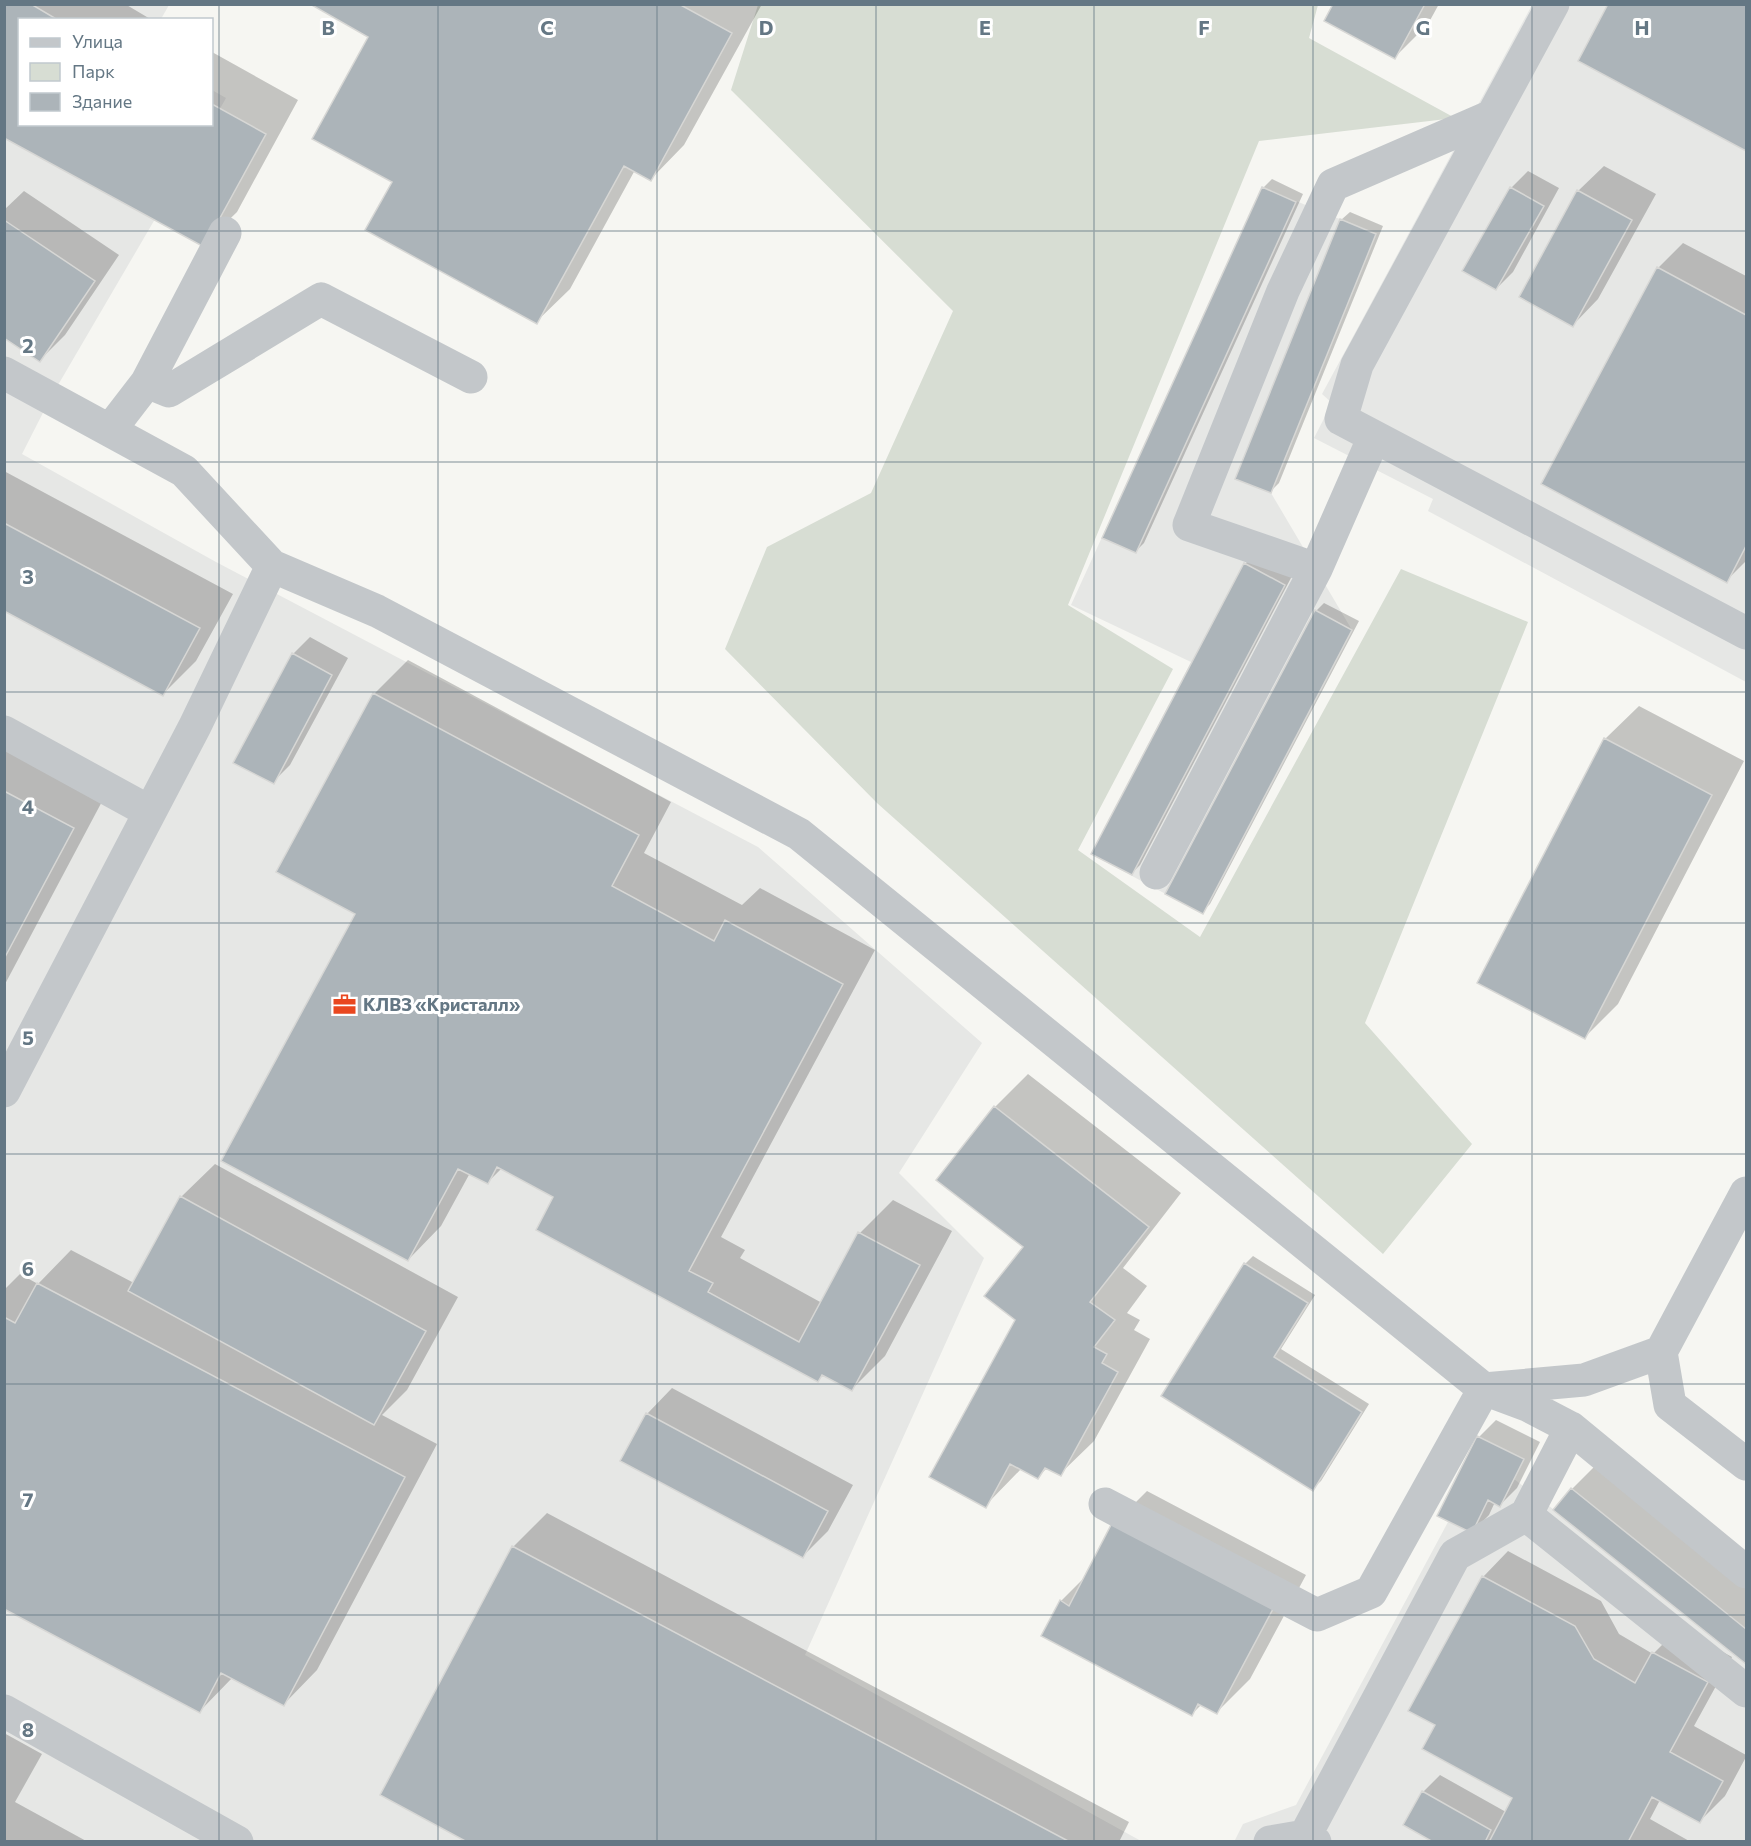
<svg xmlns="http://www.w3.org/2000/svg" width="1751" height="1846" font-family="Commissioner,sans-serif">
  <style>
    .built { fill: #e6e7e5 }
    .green { fill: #d7ddd3 }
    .shadow { fill: #0003 }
    .building { fill: #acb4b9; stroke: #d7d7d5; stroke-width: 1.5 }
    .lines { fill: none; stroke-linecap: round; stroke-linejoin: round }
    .minor { stroke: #c3c7ca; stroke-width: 33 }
    .grid { fill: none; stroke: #647784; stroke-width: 1.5; stroke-opacity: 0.55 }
    .labels { text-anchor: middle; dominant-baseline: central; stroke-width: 6; stroke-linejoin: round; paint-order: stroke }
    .poi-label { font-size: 18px; font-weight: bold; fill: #647784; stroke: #fff; text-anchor: start }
    .grid-label { font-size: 20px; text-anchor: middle; font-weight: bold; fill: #647784; stroke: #fff; stroke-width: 6; stroke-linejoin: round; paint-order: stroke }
  </style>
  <rect width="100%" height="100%" fill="#f6f6f2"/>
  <path class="built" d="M5,5H169L161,19L20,20V124L210,125L51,397L22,454L216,562L758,847L982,1043L899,1173L984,1258L805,1655L1141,1841L5,1842Z
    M1532,5H1746V682L1428,511L1433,499L1314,438L1332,403L1322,394Z
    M212,90L226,98L212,123Z
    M1262,187L1376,234L1271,493L1352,630L1203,914L1091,854L1191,662L1071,605Z
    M1477,1436L1524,1459L1514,1479L1553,1509L1571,1488L1746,1629V1841L1234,1842L1243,1824L1296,1805L1448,1522L1437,1516Z"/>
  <path class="green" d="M758,5H1318L1309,38L1455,118L1259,141L1068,605L1173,669L1078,850L1200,937L1401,569L1528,622L1365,1023L1472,1144L1383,1254L877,803L725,649L767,547L871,493L953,311L731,90Z"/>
  <path class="shadow" d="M4,4H125L152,20H20V124H212V52L298,100L237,212L203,245L4,136Z
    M313,4H762L684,145L651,179L635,170L570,289L536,322L394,182L370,36Z
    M1334,4H1439L1428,24L1395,57Z
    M1610,4H1746V150L1580,61Z
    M1604,166L1656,194L1598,299L1573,325L1578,191Z
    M1528,171L1559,188L1513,272L1496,289L1464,271L1511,188Z
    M1272,179L1303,194L1144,543L1136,551L1104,537L1264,187Z
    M24,191L119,255L65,335L40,360L4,336V210Z
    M1350,212L1383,226L1279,483L1271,491L1341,220Z
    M1683,243L1746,276V561L1726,581L1658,268Z
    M4,471L233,594L196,661L163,694L4,609Z
    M1253,556L1292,576L1140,865L1132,873L1245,564Z
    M1324,603L1359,621L1210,904L1202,912L1316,611Z
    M310,637L348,658L290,765L273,782L293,654Z
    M408,660L671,802L644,853L742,905L760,888L875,950L721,1237L745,1250L740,1258L822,1303L860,1233L893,1200L952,1231L885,1356L852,1389L824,1374L818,1381L555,1197L502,1168L488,1182L470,1173L441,1226L408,1260L357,914L374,694Z
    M1639,706L1744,761L1618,1004L1585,1037L1605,739Z
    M4,740L106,794L4,986Z
    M1028,1074L1181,1193L1123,1268L1147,1286L1127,1313L1140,1320L1134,1330L1150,1339L1094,1441L1060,1474L1048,1467L1038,1477L1022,1468L985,1506L1017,1320L1025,1246L995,1107Z
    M215,1164L458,1297L407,1390L382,1415L437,1444L317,1670L284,1704L233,1677L200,1711L4,1608V1290L20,1274L38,1284L71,1250L134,1283L181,1197Z
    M1253,1256L1315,1295L1281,1349L1369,1404L1321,1481L1312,1489L1245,1264Z
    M672,1388L853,1485L828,1531L803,1556L647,1414Z
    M1496,1420L1540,1442L1517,1488L1500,1505L1495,1502L1489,1515L1472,1532L1439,1515L1479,1437Z
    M1597,1464L1746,1583V1662L1556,1509L1572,1489Z
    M1147,1491L1306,1575L1250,1679L1217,1712L1202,1704L1192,1714L1061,1601L1086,1576L1114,1524Z
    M547,1513L1129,1822L1119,1842H471L513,1547Z
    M1508,1551L1601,1601L1619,1634L1653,1654L1679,1628L1732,1657L1694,1726L1746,1755V1757L1725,1796L1700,1821L1660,1800L1650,1819L1691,1842H1436L1423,1792L1440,1775L1506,1812L1514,1797L1437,1725L1483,1577Z
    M4,1733L42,1754L15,1802L88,1842H4Z"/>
  <path class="building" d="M4,4H31L58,20H20V124H212V104L266,134L204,247L4,138Z
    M310,4H679L732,33L651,181L624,166L537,324L365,230L392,182L312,139L368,37Z
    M1333,4H1425L1395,59L1324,21Z
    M1608,4H1746V151L1578,61Z
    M1262,187L1296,202L1136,553L1102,538Z
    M1510,187L1544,206L1496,290L1462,271Z
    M1577,190L1632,220L1573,327L1519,297Z
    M1340,219L1376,234L1271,493L1235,479Z
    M4,220L95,281L40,362L4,338Z
    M1657,267L1746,315V546L1727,583L1541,484Z
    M4,523L200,628L163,696L4,611Z
    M1244,563L1285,585L1132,875L1091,854Z
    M1315,610L1352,630L1203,914L1165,894Z
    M292,653L332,675L274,784L233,763Z
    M373,693L639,835L612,886L714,941L725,920L843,984L689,1271L713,1283L708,1292L799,1342L858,1232L920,1265L852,1391L822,1375L818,1382L536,1230L553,1197L497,1167L488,1184L458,1169L408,1261L221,1161L355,914L276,872Z
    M1604,738L1712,795L1585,1039L1477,983Z
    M4,791L74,828L4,959Z
    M994,1106L1149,1227L1090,1302L1115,1320L1094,1347L1107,1354L1102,1363L1118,1372L1061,1476L1045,1468L1038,1479L1010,1464L986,1508L929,1477L1015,1320L984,1296L1023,1247L936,1180Z
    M180,1196L426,1331L374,1425L128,1291Z
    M1244,1263L1308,1303L1274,1357L1362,1412L1313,1491L1161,1396Z
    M37,1283L405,1477L284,1706L221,1673L200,1713L4,1609V1317L15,1323Z
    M646,1413L828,1511L803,1558L620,1461Z
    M1477,1436L1524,1459L1500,1507L1488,1500L1472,1533L1437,1516Z
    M1571,1488L1746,1629V1664L1553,1510Z
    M1112,1523L1273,1609L1217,1714L1198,1704L1192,1716L1041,1636L1060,1600L1069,1606Z
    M512,1546L1070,1842H467L380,1795Z
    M1482,1576L1575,1626L1594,1659L1635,1683L1652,1652L1708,1682L1670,1752L1723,1781L1700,1823L1652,1797L1628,1842H1489L1512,1798L1422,1749L1435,1725L1408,1711Z
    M1422,1791L1491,1830L1485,1842H1433L1403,1825Z"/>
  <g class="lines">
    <path class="minor" d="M1553,4L1357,365L1341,419L1746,633
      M4,373L184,471L272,566L195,726L4,1091
      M147,382L169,391L321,299L471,377
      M110,430L147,382L225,233
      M272,566L377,611L799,834L1484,1389L1584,1380L1661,1352
      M1316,569L1374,437
      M4,732L150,812
      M1156,873L1316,569L1189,525L1283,291L1333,185L1492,116
      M1661,1352L1746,1193
      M1661,1352L1670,1405L1746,1464
      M1105,1504L1317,1615L1371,1592L1484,1389L1527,1405L1571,1428L1746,1572
      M1526,1515L1571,1428
      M4,1711L237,1842
      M1305,1836L1455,1555L1526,1515L1746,1691
      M1270,1842L1305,1836L1315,1842"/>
  </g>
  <path class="grid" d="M219,4V1842M438,4V1842M657,4V1842M876,4V1842M1094,4V1842M1313,4V1842M1532,4V1842M4,231H1746M4,462H1746M4,692H1746M4,923H1746M4,1154H1746M4,1384H1746M4,1615H1746"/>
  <defs>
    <symbol id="office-bare" viewBox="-9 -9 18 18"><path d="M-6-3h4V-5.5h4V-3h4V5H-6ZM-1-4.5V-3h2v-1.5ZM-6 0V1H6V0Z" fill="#e9471f" stroke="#fff" stroke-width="2.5" paint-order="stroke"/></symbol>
  </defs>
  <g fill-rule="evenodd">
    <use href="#office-bare" x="328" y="988" width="33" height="33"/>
  </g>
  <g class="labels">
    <g class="poi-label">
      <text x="363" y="1004">КЛВЗ «Кристалл»</text>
    </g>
  </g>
  <g class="grid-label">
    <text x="328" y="35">B</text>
    <text x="547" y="35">C</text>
    <text x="766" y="35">D</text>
    <text x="985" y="35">E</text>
    <text x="1204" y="35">F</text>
    <text x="1423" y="35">G</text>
    <text x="1642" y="35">H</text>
    <text x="28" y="353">2</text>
    <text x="28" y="584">3</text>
    <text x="28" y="814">4</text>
    <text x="28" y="1045">5</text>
    <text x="28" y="1276">6</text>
    <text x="28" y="1507">7</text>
    <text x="28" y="1737">8</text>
  </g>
  <rect width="1751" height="1846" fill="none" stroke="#647784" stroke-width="12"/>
  <rect x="18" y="18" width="195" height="108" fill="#ffffff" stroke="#c1c9ce" stroke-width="1.5"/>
  <rect x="30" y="38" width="30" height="9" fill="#c3c7ca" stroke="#c1c9ce" stroke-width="1.5"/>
  <text x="72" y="48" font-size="18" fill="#647784">Улица</text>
  <rect x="30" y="63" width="30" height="18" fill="#d7ddd3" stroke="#c1c9ce" stroke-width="1.5"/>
  <text x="72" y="78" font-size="18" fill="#647784">Парк</text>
  <rect x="30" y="93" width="30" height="18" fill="#acb4b9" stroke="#c1c9ce" stroke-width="1.5"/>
  <text x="72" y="108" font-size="18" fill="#647784">Здание</text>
</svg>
